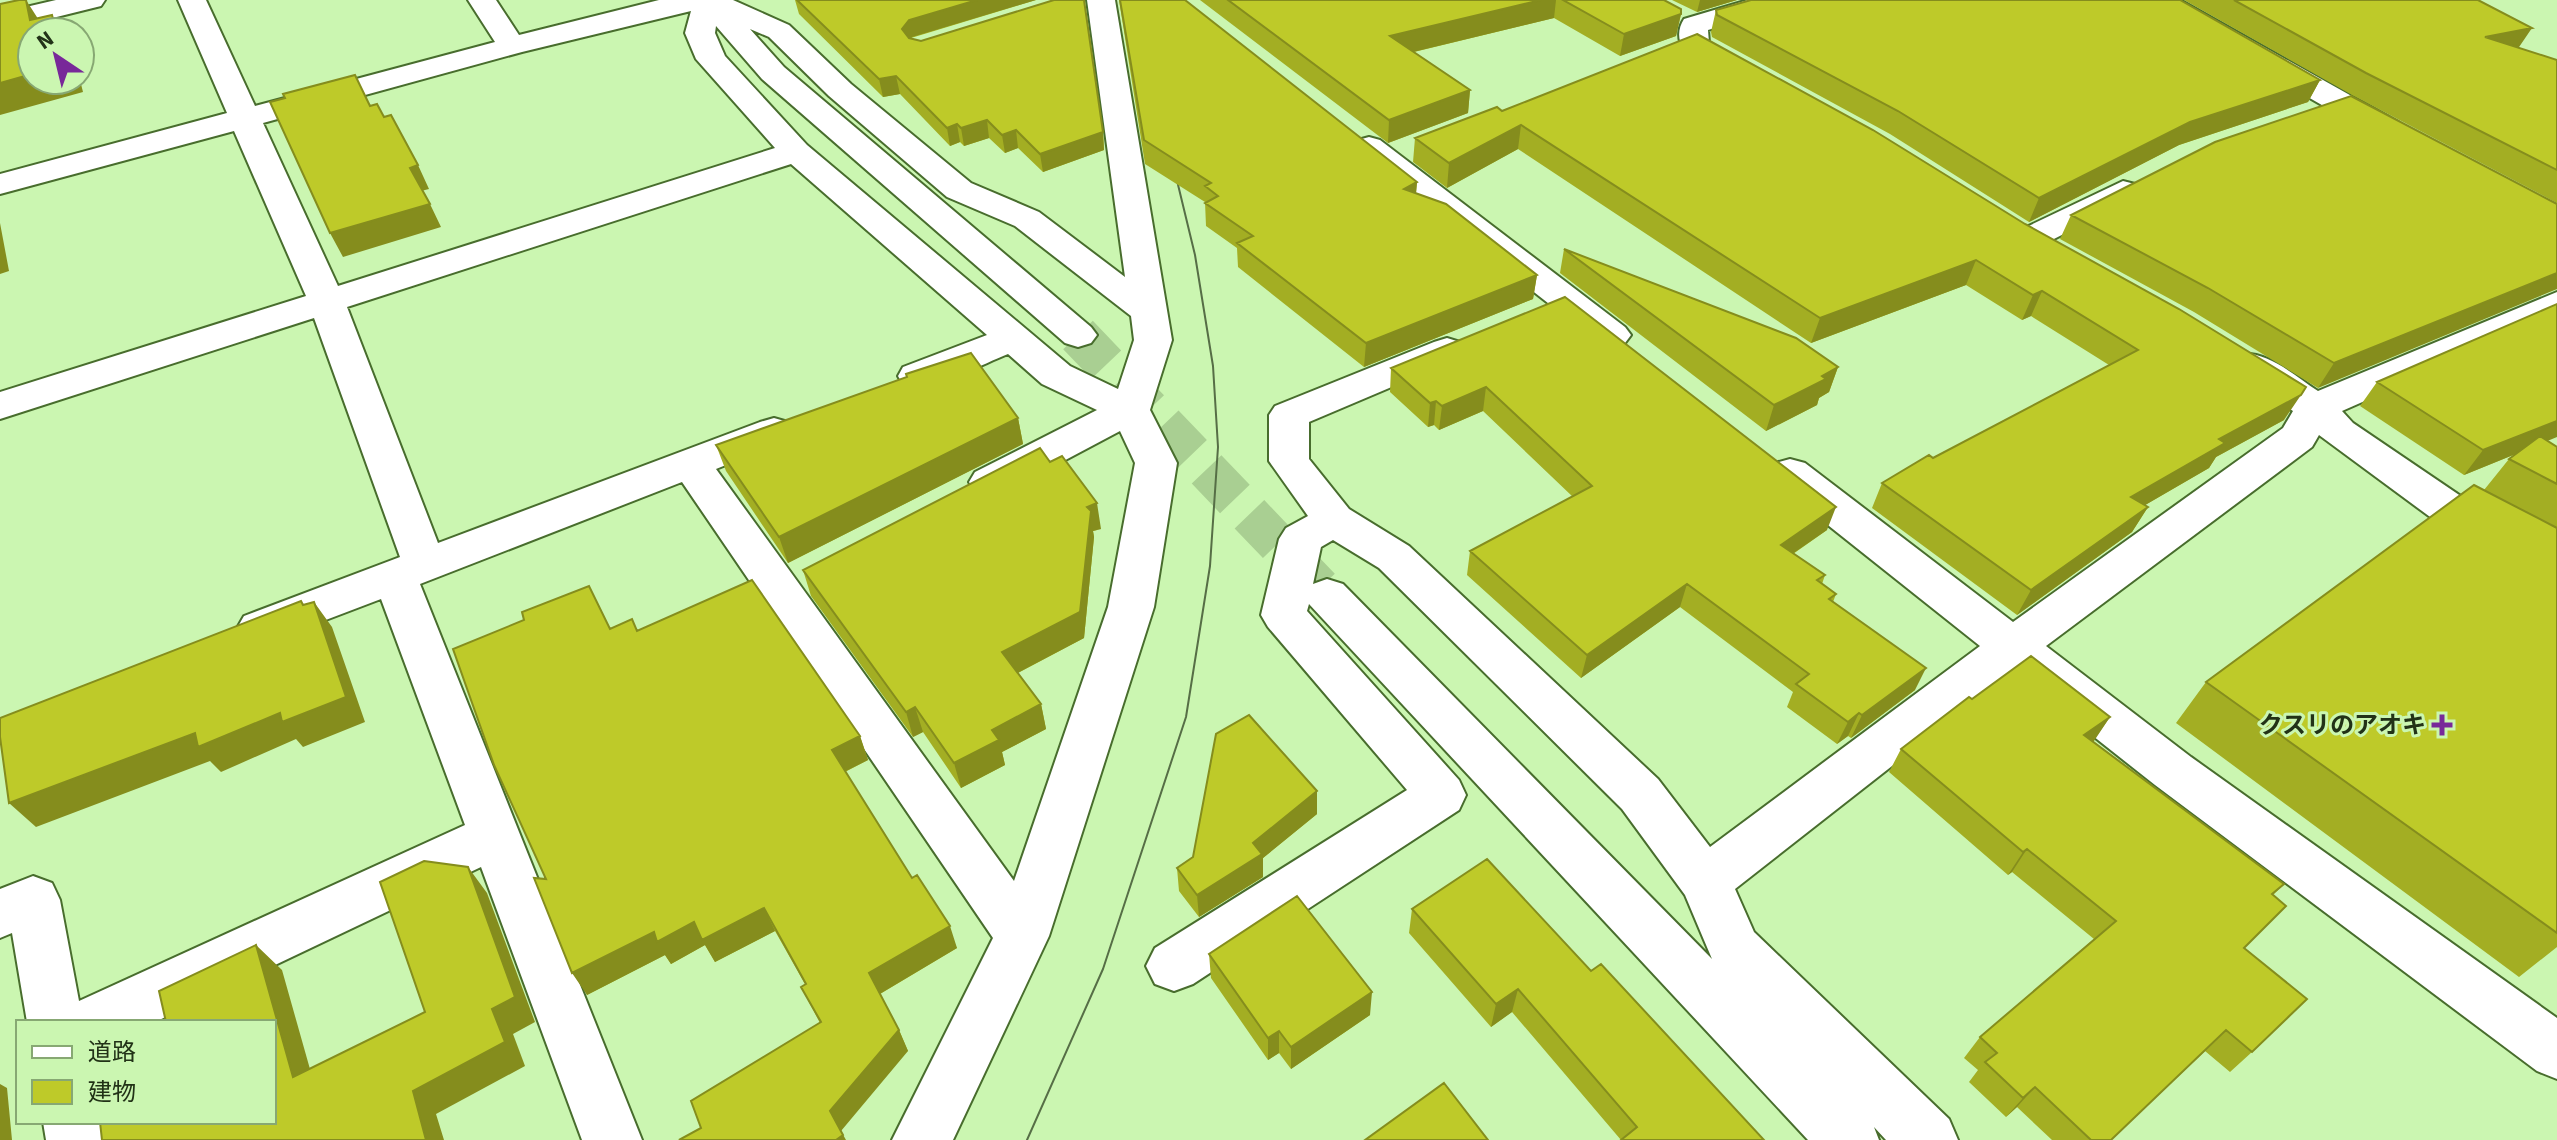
<svg xmlns="http://www.w3.org/2000/svg" width="2557" height="1140" font-family="'Source Sans 3','Noto Sans JP',sans-serif">
  <style>
    .lines { fill: none; stroke-linecap: round; stroke-linejoin: round }
    .minor-tunnel { stroke: #a9cf92; stroke-width: 41; stroke-dasharray: 41 21; stroke-linecap: butt }
    .minor-casing { stroke: #486d2d; stroke-width: 4 }
    .minor { fill: #fff; fill-rule: evenodd }
    .tram { stroke: #566e46; stroke-width: 2 }
    .wall { fill: #a3ae23 }
    .shaded-wall { fill: #858d1d }
    .building { fill: #beca29; stroke: #858d1d; stroke-width: 2 }
    .poi-dot { fill: #782899; stroke: #cbf6b1; stroke-width: 3 }
    .labels { text-anchor: middle; dominant-baseline: central; stroke-width: 6; stroke-linejoin: round; paint-order: stroke }
    .poi-label { font-size: 24px; font-weight: bold; fill: #223217; stroke: #cbf6b1; text-anchor: end }
  </style>
  <rect width="100%" height="100%" fill="#cbf6b1"/>
  <g class="lines">
    <path class="minor-tunnel" d="M1078,335L1320,588"/>
    <defs>
      <path id="minor" d="M56,0H105L101,6L0,31V13Z
        M178,0H206L255,106L495,42L468,0H496L519,35L659,0H733L789,25L851,84L971,183L1039,212L1125,277L1087,0H1115L1172,340L1150,410L1177,463L1154,607L1049,936L953,1140H892L993,938L682,482L420,584L642,1140H582L481,867L155,1022H27L12,933L0,938V889L33,876L52,883L60,900L79,1001L465,825L381,599L260,645L244,640L237,628L244,616L400,557L314,318L0,419V392L306,296L234,131L0,194V174L227,113ZM691,11L685,33L696,59L775,148L338,286L263,123L522,52ZM716,26L762,79L1065,343L1078,347L1091,343L1097,335L1091,327L784,67L750,29L769,37L829,96L947,197L1015,226L1131,316L1134,340L1118,389L1070,366L807,145L725,56L715,33ZM791,164L987,335L903,367L898,376L903,385C932,392 980,365 1008,354L1042,384L1097,410L975,472L969,482L975,492L990,496L1005,492L1120,431L1135,463L1108,607L1014,881L716,469L788,440L794,431L788,422L774,418L760,422L438,543L347,307Z
        M1748,0H1792L1788,6L1708,30L1709,43L1704,49L1694,52L1684,49C1677,40 1678,28 1684,19Z
        M2145,0H2180L2398,122L2403,129L2398,136L2387,139L2376,136L2149,6Z
        M1369,137L1380,140L1625,327L1631,335L1625,343L1612,347L1599,343L1358,154L1353,147L1358,140Z
        M2123,181L2135,184L2140,191L2135,198L2040,246L2028,249L2016,246L2011,239L2016,232Z
        M2557,292V316L2342,411L2353,423L2471,503L2557,549V584L2541,579L2441,525L2319,435L2312,447L2046,646L2191,757L2557,1018V1079L2537,1071L2155,785L2012,672L1735,889L1754,932L1949,1119L1958,1140H1886L1874,1127L1879,1140H1808L1309,604L1307,611L1459,780L1466,795L1459,810L1193,984L1174,991L1155,984L1146,966L1155,948L1407,790L1268,627L1261,615L1279,539L1286,528L1308,516L1269,461V415L1275,406L1434,342L1447,338L1460,342L1466,350L1460,358L1309,422V459L1349,509L1409,546L1658,779L1710,847L1980,646L1775,483L1769,473L1775,463L1790,459L1805,463L2013,622L2283,428L2293,411L2233,373L2228,364L2233,355C2264,347 2293,375 2318,391ZM1333,540L1379,568L1622,809L1685,895L1712,959L1343,584L1327,579L1313,584L1321,547Z
        M43,1122H103L106,1140H46Z"/>
    </defs>
    <use href="#minor" class="minor-casing"/>
    <use href="#minor" class="minor"/>
    <path class="tram" d="M1027,1140L1103,969L1186,717L1210,566L1218,447L1213,366L1195,255L1173,164"/>
  </g>
  <path class="wall" d="M795,0H1036L911,38L1103,132L1104,150L1043,172L1018,148L1005,153L989,138L964,146L960,142L950,146L900,94L883,97L799,14Z
    M1119,0L1417,182L1416,193L1537,275L1533,299L1364,367L1238,267L1237,248L1206,226L1205,202L1145,164Z
    M1200,0H1664L1681,14L1676,36L1620,56L1554,18L1414,52L1470,90L1468,113L1388,143Z
    M1672,0H1737L1697,12Z
    M2184,0H2478L2519,48L2557,60V203L2352,95Z
    M1716,10L2320,80L2308,102L2179,145L2029,222L1890,134L1712,37L1711,32Z
    M1697,34L2284,420L2216,457L2209,468L2145,505L2148,507L2132,532L2017,615L1872,508L1882,483L1933,458L2109,365L2031,316L2022,320L1966,285L1811,343L1518,149L1447,188L1413,162L1415,138L1502,111Z
    M2557,204L2318,388L2194,312L2060,239L2071,215Z
    M1564,249L1838,367L1829,392L1819,398L1817,405L1766,431L1560,273Z
    M1565,297L1827,530L1793,554L1825,575L1822,584L1836,594L1833,602L1915,690L1851,738L1848,736L1837,744L1787,707L1793,692L1680,607L1581,678L1467,575L1470,551L1573,497L1483,411L1439,430L1434,425L1428,427L1390,392L1391,368Z
    M2377,382L2548,441L2557,447V947L2519,977L2176,723L2206,682L2484,490L2509,459L2518,453L2464,475L2360,406Z
    M1018,418L1023,444L788,563L726,471L716,445Z
    M1101,529L1093,531L1094,537L1084,638L1018,673L1041,704L1046,729L1002,752L1005,765L961,788L923,732L913,737L811,596L803,570Z
    M611,629L637,630L860,736L868,760L845,772L957,948L880,994L899,1030L908,1051L701,1128L820,1023L801,987L805,984L775,931L715,962L705,945L671,964L665,955L587,995L546,879Z
    M1972,699L2110,717L2093,741L2284,884L2273,895L2244,948L2252,1052L2230,1072L2205,1051L2111,1140H2052L2017,1107L2006,1117L1969,1082L1978,1070L1964,1058L1980,1037L2094,939L2012,872L2008,875L1889,772L1901,749Z
    M1317,791V814L1263,858V877L1199,917L1179,891L1177,868L1193,857Z
    M1412,909L1591,971L1764,1140H1621L1512,1012L1491,1027L1409,933Z
    M1209,954L1370,1015L1291,1069L1279,1053L1268,1060L1211,978Z"/>
  <path class="shaded-wall" d="M26,0L42,25L30,20Z
    M977,0H1036L912,37L905,46L902,29L909,20Z
    M1541,0H1556L1554,18L1388,58L1390,36Z
    M1700,0H1737L1697,12Z
    M1681,14L1676,36L1620,56L1624,34Z
    M52,15L62,32H56Z
    M2532,28L2517,50L2485,37Z
    M32,74V80H80L83,92L0,115V83Z
    M896,76L900,94L883,97L879,79Z
    M2320,80L2308,102L2179,145L2029,222L2039,198L2190,122Z
    M1470,90L1468,113L1388,143L1389,120Z
    M987,120L989,138L964,146L961,128Z
    M957,124L960,142L950,146L947,128Z
    M1521,125L1518,149L1447,188L1449,163Z
    M1016,130L1018,148L1005,153L1002,135Z
    M1103,132L1104,150L1043,172L1040,154Z
    M418,165L429,189L421,191L410,168Z
    M1417,182L1415,205L1404,189Z
    M430,204L441,227L343,257L330,233Z
    M0,223L9,271L0,274Z
    M1976,260L1966,285L1811,343L1820,318Z
    M2557,273V289L2318,388L2334,363Z
    M1537,275L1533,299L1364,367L1366,343Z
    M2042,291L2031,316L2022,320L2033,295Z
    M1838,367L1829,392L1819,398L1817,405L1766,431L1774,405Z
    M1486,387L1483,411L1439,430L1442,406Z
    M2301,395L2284,420L2216,457L2209,468L2116,522L2131,497L2219,439Z
    M1436,401L1434,425L1428,427L1430,403Z
    M1018,418L1023,444L788,563L779,537Z
    M2557,421V437L2464,475L2483,450Z
    M1097,503L1101,529L1093,531L1094,537L1084,638L1008,678L1002,652L1087,507Z
    M1836,507L1827,530L1772,568L1781,545Z
    M2148,507L2132,532L2017,615L2031,590Z
    M1687,584L1680,607L1581,678L1587,655Z
    M314,602L332,627L365,722L303,747L296,739L221,772L210,761L36,827L9,803L195,733L280,713Z
    M1926,668L1915,690L1851,738L1862,715Z
    M1041,704L1046,729L1002,752L1005,765L961,788L954,763L992,730Z
    M915,707L923,732L913,737L906,712Z
    M1859,713L1848,736L1837,744L1848,722Z
    M2110,717L2094,741L2069,758L2084,735Z
    M860,736L868,760L840,774L832,750Z
    M1317,791V814L1263,858V877L1199,917L1197,895L1253,843Z
    M2027,849L2012,872L2008,875L2023,852Z
    M468,867L487,893L535,1022L513,1034L525,1066L436,1114L444,1140H426L413,1091L492,1009Z
    M764,908L775,931L715,962L705,945L671,964L665,955L587,995L572,973L654,932L694,922Z
    M950,926L957,948L878,995L869,973Z
    M256,945L282,970L319,1101L293,1077Z
    M1518,989L1512,1012L1491,1027L1496,1004Z
    M1372,992L1370,1015L1291,1069V1047Z
    M899,1030L908,1051L841,1131L846,1140H836L830,1111Z
    M1279,1031V1053L1268,1060V1038Z
    M0,1084L7,1088L12,1140H0Z
    M2035,1087L2017,1107L2006,1117L2023,1098Z"/>
  <path class="building" d="M19,0H26L30,20L52,15L56,32H32V74L0,83V4Z
    M797,0H977L909,20L902,29L909,38L921,41L1054,0H1084L1103,132L1040,154L1016,130L1002,135L987,120L961,128L957,124L947,128L896,76L879,79Z
    M1120,0H1185L1417,182L1404,189L1446,204L1537,275L1366,343L1237,243L1253,236L1205,203L1218,196L1205,186L1211,183L1144,140Z
    M1228,0H1541L1390,36L1470,90L1389,120Z
    M1563,0H1664L1681,9V14L1624,34Z
    M1751,0H2180L2320,80L2190,122L2039,198L1898,111L1717,15L1716,10Z
    M2234,0H2478L2532,28L2485,37L2557,60V170L2366,73Z
    M1697,34L1873,130L2025,224L2179,309L2306,387L2301,395L2219,439L2225,443L2131,497L2148,507L2031,590L1882,483L1929,455L1933,458L2138,350L2042,291L2033,295L1976,260L1820,318L1521,125L1449,163L1415,138L1497,107L1502,111Z
    M355,75L370,106L377,104L384,117L391,115L418,165L410,168L430,204L330,233L270,102L285,98L283,94Z
    M2351,96L2557,204V273L2334,363L2208,288L2071,215L2215,142Z
    M1564,249L1796,338L1838,367L1822,376L1826,379L1774,405Z
    M1565,297L1836,507L1781,545L1825,575L1817,580L1836,594L1829,599L1926,668L1862,715L1859,713L1848,722L1796,684L1809,674L1687,584L1587,655L1470,551L1592,486L1486,387L1442,406L1436,401L1430,403L1391,368Z
    M2557,304V421L2483,450L2377,382Z
    M971,353L1018,418L779,537L716,445L907,377L906,374Z
    M2540,436L2557,447V484L2509,459Z
    M1040,448L1050,462L1062,456L1097,503L1087,507L1091,511L1080,612L1002,652L1041,704L992,730L999,740L954,763L915,707L906,712L803,570Z
    M2474,485L2557,528V933L2206,682Z
    M752,580L860,736L832,750L912,878L917,875L950,926L869,973L899,1030L830,1111L843,1135L836,1140H679L701,1128L691,1101L821,1022L801,987L806,984L764,908L702,940L694,922L657,942L654,932L572,973L534,878L546,879L494,765L453,649L524,620L522,612L589,586L610,629L632,619L637,631Z
    M301,601L303,605L314,602L346,697L282,722L280,713L198,747L195,733L9,803L0,737V718Z
    M2031,656L2110,717L2084,735L2284,884L2272,894L2286,906L2244,948L2307,999L2252,1052L2226,1030L2111,1140H2091L2035,1087L2023,1098L1985,1062L1997,1053L1980,1037L2116,921L2027,849L2023,852L1901,749L1969,697L1972,699Z
    M1249,715L1317,791L1253,843L1262,854L1197,895L1177,868L1193,857L1216,734Z
    M1487,859L1591,971L1601,964L1764,1140H1621L1637,1127L1518,989L1496,1004L1412,909Z
    M424,861L468,867L515,997L492,1009L505,1042L413,1091L426,1140H102L100,1122H274V1022H166L159,991L256,945L293,1077L425,1012L380,882Z
    M1297,896L1372,992L1291,1047L1279,1031L1268,1038L1209,954Z
    M1444,1083L1488,1140H1365Z"/>
  <path class="poi-dot" d="M2438 713h8v8h8v8h-8v8h-8v-8h-8v-8h8z"/>
  <g class="labels">
    <g class="poi-label">
      <text x="2426" y="725">クスリのアオキ</text>
    </g>
  </g>
  <rect x="16" y="1020" width="260" height="104" fill="#cbf6b1" stroke="#87a873" stroke-width="2"/>
  <rect x="32" y="1046" width="40" height="12" fill="#ffffff" stroke="#87a873" stroke-width="2"/>
  <text x="88" y="1060" font-size="24" fill="#223217">道路</text>
  <rect x="32" y="1080" width="40" height="24" fill="#beca29" stroke="#87a873" stroke-width="2"/>
  <text x="88" y="1100" font-size="24" fill="#223217">建物</text>
  <g transform="translate(56 56) rotate(325)"><circle r="38" fill="#cbf6b1" stroke="#87a873" stroke-width="2"/>
  <path d="M0-6L14 30L0 20L-14 30Z" fill="#782899"/>
  <text y="-12" font-size="22" font-weight="bold" text-anchor="middle" fill="#223217">N</text>
  </g>
</svg>
